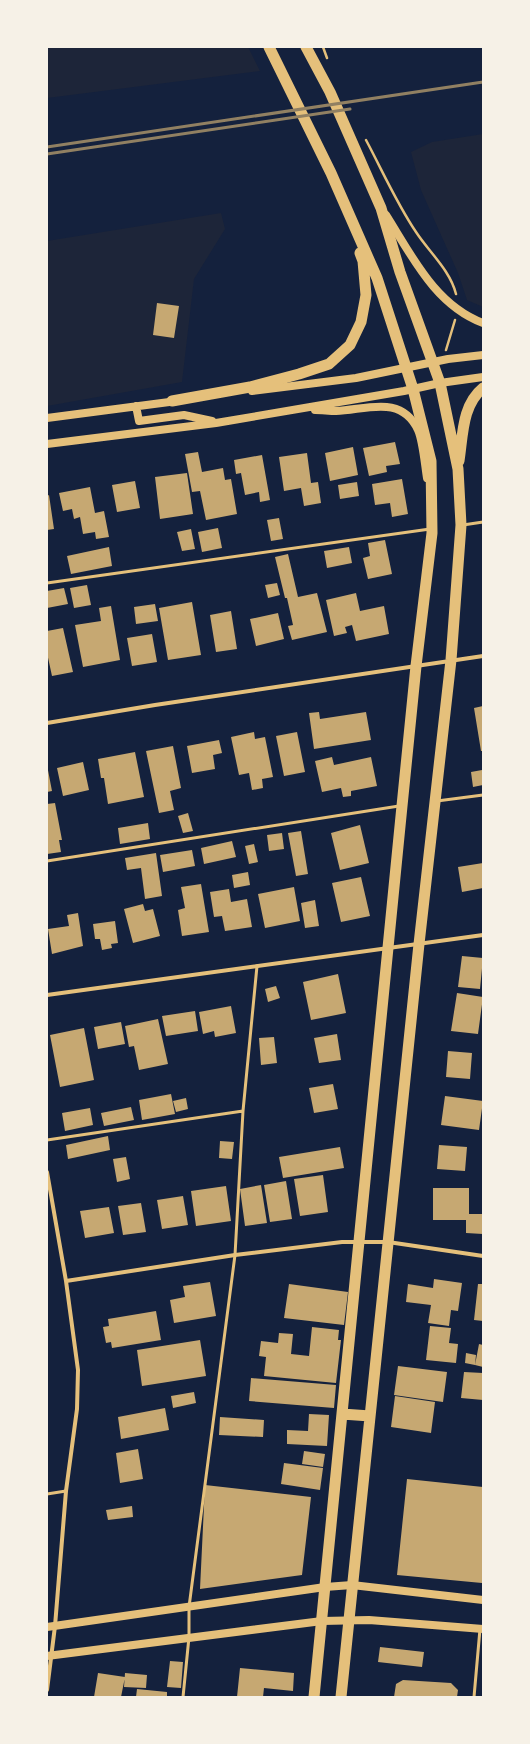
<svg xmlns="http://www.w3.org/2000/svg" width="530" height="1744" font-family="Signika,sans-serif">
  <style>
    .green { fill: #1d2539 }
    .building { fill: #c6a872 }
    .lines { fill: none; stroke-linecap: round; stroke-linejoin: round }
    .path { stroke: #e5c07b; stroke-width: 2.5 }
    .service { stroke: #e5c07b; stroke-width: 3 }
    .minor { stroke: #e5c07b; stroke-width: 4 }
    .secondary { stroke: #e5c07b; stroke-width: 8 }
    .trunk { stroke: #e5c07b; stroke-width: 11 }
    .rail { stroke: #918062; stroke-width: 3 }
  </style>
  <rect width="100%" height="100%" fill="#14213d"/>
  <path class="green" d="M47,47H248L260,71L47,98Z
    M483,134V307L467,300L458,273L421,190L411,152L432,142Z
    M221,213L225,229L194,279L182,382L47,406V241Z"/>
  <path class="building" d="M157,303L179,306L174,338L153,335Z
    M395,442L400,464L386,466L387,472L369,476L363,448Z
    M353,447L358,475L330,481L325,453Z
    M198,452L202,472L223,468L225,480L231,479L237,514L206,520L200,491L192,492L185,454Z
    M307,453L311,483L318,482L321,503L304,506L301,488L284,491L279,457Z
    M262,455L270,500L260,502L259,492L245,495L241,473L236,474L234,460Z
    M187,473L193,514L160,519L155,477Z
    M402,479L408,514L392,517L390,503L375,505L372,484Z
    M135,481L140,508L117,512L112,485Z
    M357,482L359,496L340,499L338,485Z
    M90,487L95,513L104,511L109,537L96,539L95,532L83,534L80,517L74,519L72,509L63,511L59,493Z
    M49,495L54,529L47,530V496Z
    M279,518L283,539L271,541L267,520Z
    M218,528L222,548L202,552L198,532Z
    M191,529L195,549L182,551L177,532Z
    M385,540L392,574L368,579L363,558L370,556L368,543Z
    M109,547L112,566L71,574L67,556Z
    M349,547L352,563L327,568L324,551Z
    M288,554L298,597L317,593L327,632L292,640L288,626L293,625L287,598H285L275,557Z
    M277,583L280,595L268,598L265,585Z
    M87,585L91,605L74,608L70,588Z
    M64,588L68,604L47,608V591Z
    M356,593L360,611L384,606L389,634L356,641L352,625L345,627L347,633L334,636L326,600Z
    M192,602L201,655L168,660L159,608Z
    M155,604L158,621L136,624L134,607Z
    M111,606L120,660L83,667L75,625L101,621L99,608Z
    M231,611L237,649L216,652L210,615Z
    M278,613L284,639L256,646L250,619Z
    M63,628L73,672L52,676L47,653V631Z
    M152,634L157,662L132,666L127,638Z
    M483,706V751H481L474,708Z
    M319,712L320,719L366,712L371,740L314,749L309,713Z
    M254,732L255,739L265,737L273,777L262,779L263,788L252,790L249,773L239,775L231,737Z
    M297,732L305,772L284,776L276,736Z
    M219,740L222,753L213,755L215,769L192,773L187,746Z
    M173,746L181,788L170,791L174,810L159,813L146,751Z
    M135,752L144,797L108,804L104,778H101L98,759Z
    M332,757L334,765L371,757L377,786L351,791V796L343,797L341,788L322,792L315,761Z
    M83,762L89,790L63,796L57,768Z
    M47,765L52,791L47,792Z
    M482,770L483,785L473,787L471,772Z
    M55,803L62,840H59L61,852L47,854V804Z
    M188,813L193,831L183,833L178,816Z
    M148,823L150,839L120,844L118,828Z
    M360,825L369,863L340,870L331,833Z
    M301,831L308,874L296,876L288,833Z
    M282,833L284,849L269,851L267,835Z
    M232,841L236,857L204,864L201,848Z
    M254,844L258,862L249,864L245,846Z
    M192,850L195,866L163,872L160,855Z
    M156,853L162,896L145,899L141,868L127,870L125,858Z
    M483,863V888L462,892L458,867Z
    M248,872L250,885L234,888L232,875Z
    M361,877L370,916L341,922L332,883Z
    M201,884L209,932L182,936L178,910L185,908L181,887Z
    M294,887L300,921L265,928L258,894Z
    M229,889L231,902L247,899L252,927L225,931L222,916L214,917L210,892Z
    M315,900L319,926L305,928L301,903Z
    M143,904L145,911L153,909L160,936L133,943L124,909Z
    M78,913L83,946L52,954L48,929L69,926L67,915Z
    M115,921L118,943L111,944L112,948L102,950L100,939H95L93,924Z
    M462,956L483,958L480,989L458,987Z
    M338,974L346,1013L311,1020L303,982Z
    M276,986L280,998L268,1002L265,989Z
    M457,993L483,997L478,1034L451,1031Z
    M231,1006L236,1033L215,1037L214,1031L203,1034L199,1012Z
    M195,1011L198,1031L166,1036L162,1016Z
    M158,1019L168,1064L139,1070L134,1046L129,1047L125,1026Z
    M121,1022L125,1044L98,1049L94,1027Z
    M84,1028L94,1080L60,1087L50,1035Z
    M337,1034L341,1060L319,1063L314,1038Z
    M274,1037L277,1063L261,1065L259,1038Z
    M448,1051L472,1053L470,1079L446,1077Z
    M333,1084L338,1109L314,1113L309,1088Z
    M171,1094L175,1114L142,1120L139,1100Z
    M445,1096L483,1101L479,1130L441,1125Z
    M186,1098L188,1109L176,1112L173,1101Z
    M131,1107L134,1120L104,1126L101,1113Z
    M90,1108L93,1125L65,1131L62,1113Z
    M108,1136L110,1150L68,1159L66,1145Z
    M220,1141L234,1142L232,1159L219,1158Z
    M439,1145L467,1147L465,1171L437,1169Z
    M340,1147L344,1168L283,1178L279,1157Z
    M126,1157L130,1179L117,1182L113,1159Z
    M323,1175L328,1212L300,1216L294,1179Z
    M286,1181L292,1219L270,1222L264,1185Z
    M261,1185L267,1223L245,1226L240,1189Z
    M226,1186L231,1221L196,1226L191,1191Z
    M433,1188H469V1214H483V1234L466,1233V1220H433Z
    M183,1196L188,1225L162,1229L157,1200Z
    M141,1203L146,1232L123,1235L118,1206Z
    M109,1207L114,1233L85,1238L80,1211Z
    M434,1279L462,1283L458,1311L451,1310L449,1326L428,1323L431,1305L406,1302L408,1284L433,1288Z
    M210,1282L216,1316L174,1323L170,1300L185,1297L183,1286Z
    M289,1284L348,1292L344,1325L284,1318Z
    M478,1284H483V1321L474,1320Z
    M156,1311L161,1340L112,1348L111,1342L106,1343L103,1327L109,1326L108,1319Z
    M430,1326L451,1328L449,1343L458,1344L456,1363L426,1360Z
    M312,1327L339,1330L338,1340H341L336,1383L264,1376L266,1357L259,1356L261,1341L278,1343L279,1333L293,1334L291,1354L309,1356Z
    M200,1340L206,1376L142,1386L137,1350Z
    M479,1344L483,1345V1367L475,1365Z
    M466,1353L476,1355L475,1365L465,1363Z
    M398,1366L447,1372L443,1402L394,1395Z
    M464,1372L483,1373V1400L461,1398Z
    M251,1378L336,1385L334,1408L249,1401Z
    M194,1392L196,1403L173,1408L171,1396Z
    M395,1396L435,1402L431,1433L391,1427Z
    M165,1408L169,1430L121,1439L118,1417Z
    M309,1414L329,1415L327,1446L287,1444V1430L308,1431Z
    M220,1417L264,1420L263,1437L219,1435Z
    M138,1449L143,1479L120,1483L116,1453Z
    M304,1451L325,1454L323,1467L302,1464Z
    M284,1463L323,1468L320,1490L281,1484Z
    M407,1479L483,1487L482,1583L397,1575Z
    M205,1485L311,1497L302,1575L200,1589Z
    M132,1506L133,1517L108,1520L106,1510Z
    M380,1647L424,1652L422,1667L378,1662Z
    M170,1661L183,1662L181,1688L167,1687Z
    M240,1668L294,1673L293,1691L264,1688L263,1697H237Z
    M98,1673L125,1677L121,1697H94Z
    M125,1673L147,1675L146,1688L124,1687Z
    M403,1680L451,1683L458,1690L457,1697H394L396,1684Z
    M137,1689L167,1692V1697H136Z"/>
  <g class="lines">
    <path class="path" d="M323,47L327,58
      M366,140C382,170 397,204 416,232C429,252 450,270 456,294
      M446,350L455,320"/>
    <path class="service" d="M463,525L483,522
      M47,583L430,529
      M437,801L483,795
      M47,861L399,806
      M47,1140L243,1111
      M47,1494L66,1491
      M183,1697L189,1637V1607L235,1255L243,1111L257,966
      M474,1697L480,1629"/>
    <path class="minor" d="M47,723L155,705L483,656
      M47,995L483,935
      M47,1172L66,1281L78,1370L77,1409L66,1491L55,1626L47,1690
      M66,1281L235,1255L342,1242H388L483,1256"/>
    <path class="secondary" d="M386,215C412,256 435,305 483,323
      M252,391L356,378L448,359L483,355
      M136,406L139,421L184,415L212,421
      M315,410C322,410 329,411 336,411C366,410 401,394 418,430C423,441 425,466 427,478
      M47,418L177,401
      M47,444L216,423L404,391L440,383L483,377
      M47,1627L325,1587L352,1585L483,1600
      M47,1656L322,1621L369,1620L483,1629"/>
    <path class="trunk" d="M269,47L331,173L377,278L413,389L431,461L432,533L416,666L402,806L314,1697
      M306,47L330,92L381,208L400,272L440,383L458,469L461,525L451,660L419,944L341,1697
      M172,401L250,387L299,374L329,364L350,345L361,322L366,295L363,261L360,253
      M459,461C463,435 462,405 483,388
      M342,1414L370,1416"/>
    <path class="rail" d="M47,147L483,82
      M47,154L350,109"/>
  </g>
  <rect width="530" height="1744" fill="none" stroke="#f6f1e7" stroke-width="96"/>
</svg>
